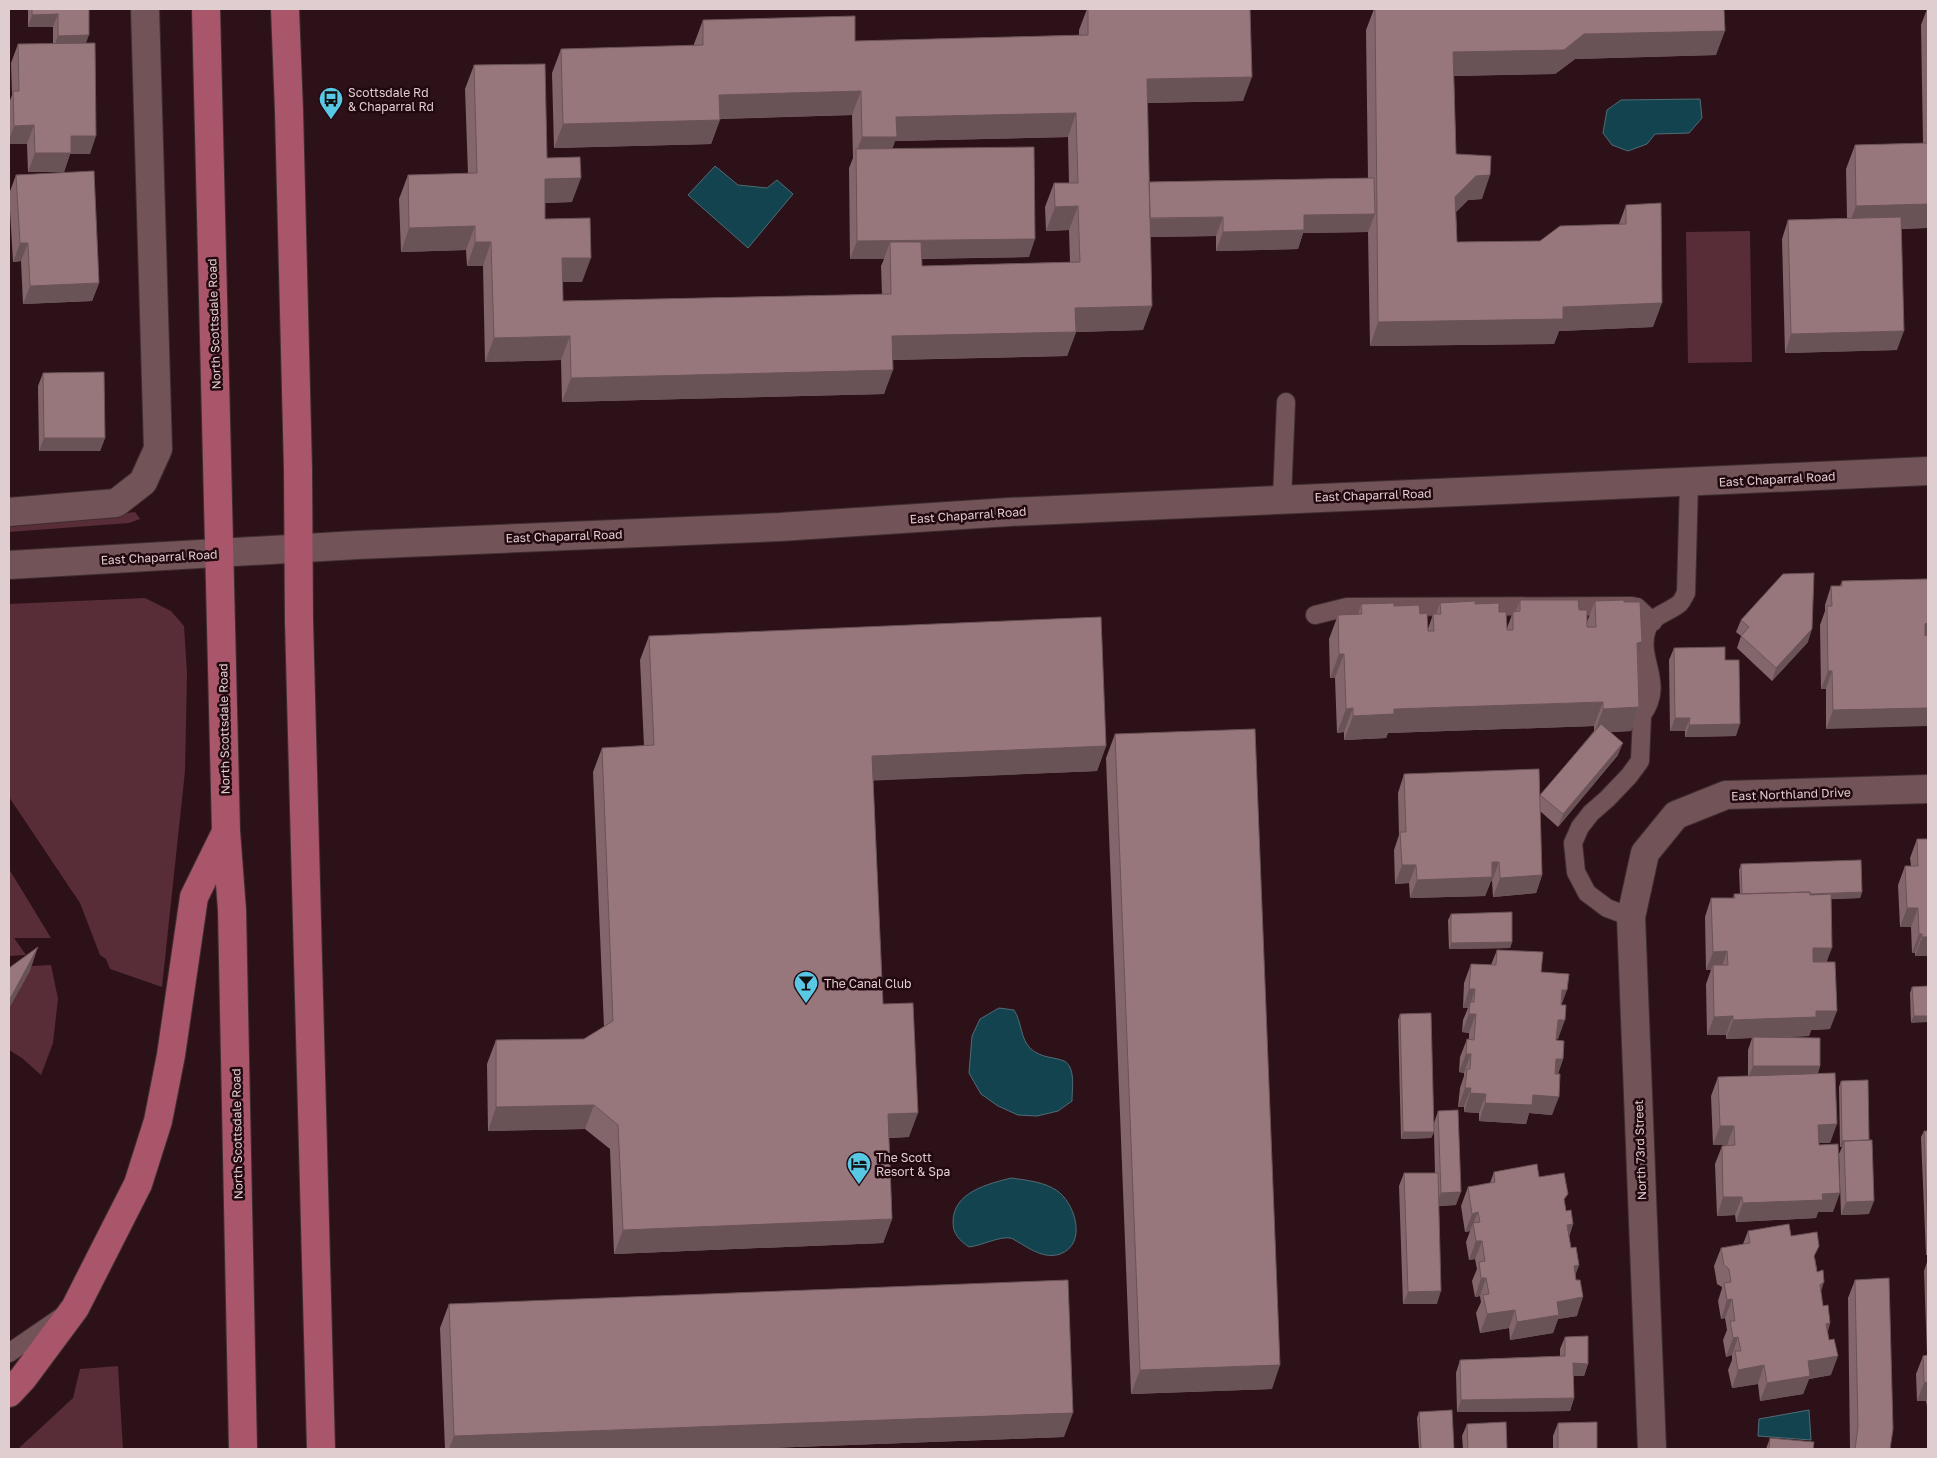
<svg xmlns="http://www.w3.org/2000/svg" width="1937" height="1458" font-family="'Golos Text',sans-serif">
  <style>
    .green { fill: #582d37 }
    .water { fill: #13434f; stroke: #506c76 }
    .lines { fill: none; stroke-linecap: round; stroke-linejoin: round }
    .lane-casing { stroke: #402e31; stroke-width: 20 }
    .street-casing { stroke: #402e31; stroke-width: 30 }
    .secondary-casing { stroke: #402e31; stroke-width: 30 }
    .primary-casing { stroke: #402e31; stroke-width: 30 }
    .lane { stroke: #725358; stroke-width: 18 }
    .street { stroke: #725358; stroke-width: 28 }
    .secondary { stroke: #725358; stroke-width: 28 }
    .primary { stroke: #a9566a; stroke-width: 28 }
    .wall { fill: #83666b; fill-rule: evenodd }
    .shaded-wall { fill: #6a5357 }
    .building { fill: #98777c; stroke: #6a5357 }
    .labels { text-anchor: middle; dominant-baseline: central; stroke-width: 5; stroke-linejoin: round; paint-order: stroke }
    .poi-label { font-size: 12px; fill: #e0cdd0; stroke: #22090f; text-anchor: start }
    .street-label { font-size: 12px; fill: #e0cdd0; stroke: #22090f }
  </style>
  <rect width="100%" height="100%" fill="#2c1218"/>
  <path class="green" d="M1750,231L1752,362L1688,363L1686,232Z
    M135,512L140,519L129,523L9,532V527Z
    M145,598L171,611L184,626L187,673L185,771L162,987L110,969L106,959L100,955L80,903L9,797V604Z
    M9,869L51,938H14L26,955L9,956Z
    M51,965L58,999L53,1043L41,1075L22,1058L9,1050V1009L32,966Z
    M118,1366L123,1449H18L73,1398L80,1369Z"/>
  <path class="water" d="M1700,99L1702,118L1689,133L1655,134L1647,144L1628,151L1612,145L1603,133L1607,110L1621,100Z
    M715,166L738,185L767,188L777,180L793,194L748,248L688,195Z
    M999,1008L1014,1010C1022,1022 1020,1039 1031,1049C1035,1053 1043,1056 1048,1057C1053,1058 1059,1059 1064,1061C1076,1067 1072,1089 1072,1101L1058,1111L1037,1116L1018,1115L998,1106L981,1094L969,1073L972,1036L980,1019Z
    M1011,1178C1026,1180 1044,1182 1056,1190C1075,1202 1088,1244 1060,1254C1046,1259 1031,1250 1020,1243C1017,1242 1013,1238 1010,1238C1000,1236 980,1246 969,1247C959,1240 953,1234 953,1222C953,1192 988,1184 1011,1178Z
    M1809,1410L1811,1440L1758,1436L1759,1419Z"/>
  <g class="lines">
    <defs>
      <path id="lane" d="M1282,499L1286,402
        M1315,615L1347,607L1631,606L1637,607L1653,622
        M1642,715C1666,682 1636,660 1647,629C1652,615 1670,612 1680,603C1683,600 1684,596 1686,593L1689,483
        M1631,917L1607,908L1587,893L1576,872L1573,843L1580,827L1591,813L1607,799L1629,776L1640,761L1642,715L1636,702V673L1637,663L1644,653
        M9,1353L60,1318"/>
      <path id="street" d="M9,512L116,503L143,482L158,449L145,9
        M1652,1449L1631,917L1645,853L1676,815L1726,795L1928,789"/>
      <path id="secondary" d="M9,565L357,545L780,527L1009,512L1928,471"/>
      <path id="primary" d="M206,9L226,831L232,910L243,1449
        M285,9L289,111L298,470L299,621L321,1449
        M9,1393L23,1378L75,1308L138,1184L158,1121L171,1055L194,897L226,832"/>
    </defs>
    <use href="#lane" class="lane-casing"/>
    <use href="#street" class="street-casing"/>
    <use href="#secondary" class="secondary-casing"/>
    <use href="#primary" class="primary-casing"/>
    <use href="#lane" class="lane"/>
    <use href="#street" class="street"/>
    <use href="#secondary" class="secondary"/>
    <use href="#primary" class="primary"/>
  </g>
  <path class="wall" d="M28,9H89L86,43L90,154H70L64,172H28L27,144H9V103L12,95L11,63L18,44H53V27H28Z
    M1087,9H1250L1243,101L1147,103L1149,182L1368,178L1366,30L1374,9H1724L1716,55L1575,59L1555,74L1454,76L1456,154L1482,199L1468,200L1456,212L1457,242L1540,241L1619,224L1626,205L1653,327L1559,331L1554,344L1370,346L1368,232L1303,233L1298,249L1216,251V236L1151,237L1143,330L1076,332L1067,356L893,360L884,394L562,402L561,360L485,362L483,266H467L466,250L401,252L399,199L408,175L468,174L465,89L474,65L547,158L572,202L545,203V219L582,282H563V301L882,294L881,266L884,259H850L849,168L853,158L852,115L720,119L711,144L554,148L552,73L561,49L694,46V44L703,20L855,41L1079,35V30ZM1068,137L1069,183H1054L1045,207L1046,231L1069,230L1070,262L922,266V259L1029,257L892,149L895,141Z
    M1927,9H1928V242H1927V228L1901,229L1897,350L1785,353L1782,239L1788,220L1847,218L1846,169L1855,145L1923,143L1921,25Z
    M16,175L99,283L92,301L23,304L21,261L13,262L9,194Z
    M43,373L105,438L100,451H39L38,386Z
    M1928,579L1826,729V689H1821L1820,625L1825,611V605L1831,586H1840L1842,581Z
    M1520,600L1579,610L1587,622L1595,601L1624,602L1638,654L1639,707L1631,731L1611,732L1618,755L1558,827L1540,811L1542,875L1536,893L1493,897L1492,881H1491L1485,896L1410,898L1409,883L1395,884L1394,850L1399,835L1398,793L1404,774L1540,796L1594,731V726L1388,733L1386,738L1344,740V732L1337,733L1335,678H1330L1329,639L1338,615H1358L1361,604L1394,606L1420,614L1428,629L1433,614H1436L1440,603L1475,604L1499,612L1507,628L1513,612L1516,611Z
    M1741,620L1808,642L1772,681L1737,648L1741,636L1736,632Z
    M649,636L1106,746L1097,771L873,780L883,1004L909,1137L889,1138L892,1219L883,1243L614,1254L610,1149L585,1129L488,1131L487,1064L496,1040L584,1039L604,1027L593,772L602,748L644,746L640,660Z
    M1674,648L1725,660L1736,736L1685,737V731H1670L1669,660Z
    M1115,734L1272,1389L1131,1394L1106,758Z
    M1917,839H1928V956H1915V953H1912L1911,927H1900L1898,885L1905,866H1911L1910,858Z
    M1741,864L1862,892L1860,898L1831,899L1827,962L1830,1029L1811,1030L1809,1036L1764,1038L1820,1066L1818,1073L1830,1143H1819L1833,1212H1818L1816,1218L1736,1222L1735,1215L1717,1216L1715,1164L1722,1146L1727,1145H1713L1711,1096L1718,1077L1748,1076V1050L1752,1038L1726,1039V1035H1707L1706,984L1711,970H1706L1705,917L1711,898H1733L1734,894H1740L1739,870Z
    M1451,914L1512,942L1510,948L1449,949L1448,920Z
    M1497,950L1541,972L1562,1005L1558,1039H1556V1040L1563,1059L1558,1074L1552,1115L1529,1113L1526,1124L1479,1121V1113L1464,1112V1107H1458L1460,1088L1464,1076V1073L1459,1072L1460,1057L1467,1039H1469V1033L1462,1032L1463,1020L1468,1008H1463L1464,983L1471,964L1491,965Z
    M1928,986L1911,1023L1910,993L1912,987Z
    M1400,1014L1434,1123L1438,1111L1456,1205L1439,1206L1437,1304H1403L1399,1186L1404,1173H1435L1434,1132L1431,1138L1401,1139L1398,1020Z
    M1841,1081L1869,1214L1841,1215L1839,1154L1842,1147H1840L1839,1087Z
    M1924,1131H1928V1255H1926L1921,1137Z
    M1494,1172L1539,1177L1564,1203L1566,1211L1573,1224L1569,1237L1571,1248L1579,1265L1575,1275L1577,1316L1558,1319L1553,1333L1510,1340L1509,1328L1480,1333L1476,1313L1481,1302L1480,1296L1475,1297L1472,1281L1477,1269L1475,1259L1469,1260L1466,1242L1470,1231L1465,1232L1461,1206L1468,1187L1490,1183Z
    M1748,1231L1791,1236L1815,1258L1823,1306L1830,1323L1828,1331L1831,1375L1809,1379L1803,1394L1760,1401L1758,1384L1732,1388L1728,1370L1732,1360V1355L1726,1357L1723,1340L1727,1330L1725,1318L1721,1319L1718,1301L1722,1288V1287L1717,1284L1714,1266L1721,1248L1743,1244Z
    M1928,1259V1406H1927L1926,1401H1917L1916,1374L1923,1356L1927,1355L1924,1271Z
    M1855,1280L1890,1449H1850L1848,1298Z
    M449,1304L1064,1437L741,1449H445L440,1328Z
    M1565,1337L1588,1364L1584,1376H1574V1398L1570,1411L1457,1412L1456,1373L1460,1360L1560,1356V1349Z
    M1419,1412L1454,1449H1419L1417,1418Z
    M1558,1423L1597,1449H1553V1436Z
    M1467,1424L1507,1449H1463L1462,1436Z
    M1770,1438L1813,1449H1766Z"/>
  <path class="shaded-wall" d="M58,14L53,27H28L32,15Z
    M1725,31L1716,55L1575,59L1555,74L1444,76L1453,52L1584,34Z
    M89,35L84,48L53,49L58,36Z
    M1252,77L1243,101L1138,103L1147,79Z
    M861,91L852,115L711,119L719,95Z
    M1076,113L1068,137L895,141L888,161L856,153L862,137L896,117Z
    M720,120L711,144L554,148L563,124Z
    M34,125L27,144H9V140L14,126Z
    M71,136H96L90,154H70L64,172H28L35,153Z
    M1490,175L1482,199L1468,200L1447,221L1455,197L1476,176Z
    M581,178L572,202L536,203L545,179Z
    M1928,204V224L1927,228L1847,230L1856,206Z
    M1078,206L1069,230L1046,231L1055,207Z
    M1375,214L1368,232L1303,233L1298,249L1216,251L1223,232L1304,215Z
    M1223,217L1216,236L1141,237L1148,219Z
    M475,226L466,250L401,252L409,228Z
    M1035,239L1029,257L891,259L890,242L884,259H850L857,241Z
    M475,242H491L483,266H467Z
    M20,243H28L21,261L13,262Z
    M562,258H591L582,282H554Z
    M99,283L92,301L23,304L30,286Z
    M1662,303L1653,327L1559,331L1554,344L1370,346L1378,322L1563,307Z
    M1152,306L1143,330L1076,332L1067,356L884,360L892,336L1075,308Z
    M1904,331L1897,350L1785,353L1791,334Z
    M570,336L561,360L485,362L494,338Z
    M893,370L884,394L562,402L571,378Z
    M44,438H105L100,451H39Z
    M1928,623V642H1918L1925,624Z
    M1812,629L1808,642L1772,681L1776,668Z
    M1642,642L1633,667L1637,643Z
    M1339,654H1344L1335,678H1330Z
    M1828,671H1832L1826,689H1821Z
    M1603,702L1594,726L1388,733L1386,738L1344,740L1353,716L1394,709Z
    M1639,707L1631,731L1594,733L1603,709Z
    M1353,708L1344,732L1337,733L1346,709Z
    M1928,708V726L1826,729L1833,710Z
    M1675,718H1690L1685,731H1670Z
    M1740,724L1736,736L1685,737L1689,725Z
    M1623,743L1618,755L1558,827L1563,814Z
    M1106,746L1097,771L864,781L872,756Z
    M1492,862H1499L1492,881H1491L1485,896L1410,898L1417,880Z
    M1402,865H1416L1409,883L1395,884Z
    M1542,875L1536,893L1493,897L1500,878Z
    M1862,892L1860,898L1740,903L1742,896Z
    M1907,908H1918L1911,927H1900Z
    M1919,934H1922L1915,953H1912Z
    M1922,937H1928V956H1915Z
    M1512,942L1510,948L1449,949L1451,943Z
    M38,947L30,971L9,1009V1001Z
    M1813,948H1832L1825,966L1806,967Z
    M1727,951L1721,970L1713,965L1711,970H1706L1713,952Z
    M1469,989H1475L1470,1005V1002L1468,1008H1463Z
    M1562,990H1567L1560,1009Z
    M1816,1011H1837L1830,1029L1811,1030L1809,1036L1726,1039L1733,1020Z
    M1469,1014H1476L1469,1033L1462,1032Z
    M1733,1016L1726,1035H1707L1714,1017Z
    M1914,1016H1928V1022L1911,1023Z
    M1558,1020H1565L1558,1039L1551,1038Z
    M1466,1054H1471L1464,1073L1459,1072Z
    M1556,1059H1563L1556,1078H1550Z
    M1753,1066H1820L1815,1079L1748,1078Z
    M1465,1088H1471L1464,1107H1458Z
    M1470,1093L1486,1094L1479,1113L1464,1112Z
    M1533,1095L1559,1097L1552,1115L1529,1113L1526,1124L1479,1121L1485,1103Z
    M594,1105L585,1129L488,1131L496,1107Z
    M918,1113L909,1137L879,1138L888,1114Z
    M1837,1124L1830,1143H1812L1818,1125Z
    M1720,1126H1734L1727,1145H1713Z
    M1403,1132H1434L1431,1138L1401,1139Z
    M1842,1141H1844L1842,1147H1840Z
    M1461,1192L1456,1205L1436,1206L1441,1193Z
    M1840,1193L1833,1212H1818L1816,1218L1736,1222L1743,1203L1822,1194Z
    M1723,1197H1742L1735,1215L1717,1216Z
    M1874,1201L1869,1214L1841,1215L1846,1202Z
    M1478,1212L1470,1231L1465,1232L1472,1214Z
    M892,1219L883,1243L614,1254L623,1230Z
    M1573,1224L1566,1243L1567,1225Z
    M1476,1241H1482L1475,1259L1469,1260Z
    M1579,1265L1572,1284L1574,1266Z
    M1481,1278H1486L1480,1296L1475,1297Z
    M1824,1282L1818,1301L1820,1285Z
    M1441,1291L1437,1304H1403L1408,1292Z
    M1583,1297L1577,1316L1558,1319L1553,1333L1510,1340L1517,1322L1557,1302Z
    M1732,1299L1725,1318L1721,1319L1727,1300Z
    M1515,1310L1509,1328L1480,1333L1487,1314Z
    M1830,1323L1824,1341L1826,1324Z
    M1738,1337L1732,1355L1726,1357L1733,1338Z
    M1838,1356L1831,1375L1809,1379L1803,1394L1760,1401L1767,1383L1808,1361Z
    M1573,1363L1588,1364L1584,1376H1569Z
    M1280,1365L1272,1389L1131,1394L1140,1370Z
    M1764,1365L1758,1384L1732,1388L1738,1370Z
    M1928,1382V1396L1926,1401H1917L1924,1383Z
    M1574,1398L1570,1411L1457,1412L1461,1400Z
    M1073,1413L1064,1437L741,1449H449L454,1436Z"/>
  <path class="building" d="M32,9H89V35L58,36V14L32,15Z
    M1088,9H1250L1252,77L1147,79L1152,306L1075,308L1076,332L892,336L893,370L571,378L570,336L494,338L491,242H475V226L409,228L408,175L477,173L474,65L545,64L547,158L580,157L581,178L545,179V219L590,218L591,258H562L563,301L891,294L890,242H921L922,266L1080,262L1078,206L1055,207L1054,183H1078L1076,113L896,117L897,137H862L861,91L719,95L720,120L563,124L561,49L703,45V20L855,16V41L1088,35Z
    M1375,9H1724L1725,31L1584,34L1564,50L1453,52L1456,154L1491,156L1490,175L1476,176L1455,197L1457,242L1540,241L1560,226L1626,224V205L1661,203L1662,303L1563,307V319L1378,322Z
    M95,43L96,136H71V153H35L34,125L14,126L13,91H19L18,44Z
    M1928,143V204L1856,206L1855,145Z
    M1034,147L1035,239L857,241L856,149Z
    M94,171L99,283L30,286L28,243H20L16,175Z
    M1374,178L1375,214L1304,215V230L1223,232V217L1150,218L1149,182Z
    M1901,217L1904,331L1791,334L1788,220Z
    M104,372L105,438H44L43,373Z
    M1814,573L1812,629L1776,668L1741,636L1749,627L1741,620L1783,574Z
    M1928,579V623L1925,624V636L1928,635V708L1833,710L1832,671H1828L1827,606H1832L1831,586H1842V581Z
    M1520,600H1578L1579,610H1587V627H1596L1595,601L1624,600V602H1640L1642,642L1637,643L1639,707L1603,709V702L1394,709V714L1353,716V708L1346,709L1344,654H1339L1338,615L1362,614L1361,604L1394,603V606L1419,605L1420,614L1427,613L1428,631H1434L1433,614H1441L1440,603L1475,601V604L1499,603V612H1506L1507,630H1513V612L1520,611Z
    M1101,617L1106,746L872,756L883,1004L913,1003L918,1113L888,1114L892,1219L623,1230L618,1125L594,1105L496,1107V1040L584,1039L613,1021L602,748L654,745L649,636Z
    M1725,647V660H1739L1740,724L1689,725L1690,718H1675L1674,648Z
    M1601,724L1623,743L1563,814L1540,795Z
    M1255,729L1280,1365L1140,1370L1115,734Z
    M1539,769L1542,875L1500,878L1499,862H1492V877L1417,880L1416,865H1402L1400,832H1406L1404,774Z
    M1917,839H1928V937H1922V934H1919L1918,908H1907L1905,866H1918Z
    M1861,860L1862,892L1810,894V892L1742,894L1741,864Z
    M1810,892V895L1831,894L1832,948H1813V962H1835L1837,1011H1816V1017L1733,1020V1016L1714,1017L1713,965H1728L1727,951L1713,952L1711,898H1735L1734,894Z
    M1512,912V942L1451,943V914Z
    M38,947L9,1001V968Z
    M1497,950L1543,952L1541,972L1569,974L1567,990H1562L1561,1005H1566L1565,1020H1558L1556,1040L1564,1041L1563,1059H1556L1555,1074H1560L1559,1097L1533,1095L1532,1105L1485,1103L1486,1094L1470,1093L1471,1088H1465L1467,1069H1470L1471,1054H1466L1467,1039L1474,1040L1476,1014H1469L1470,1002H1474L1475,989H1469L1471,964L1496,965Z
    M1928,986V1016H1914L1912,987Z
    M1431,1013L1434,1132H1403L1400,1014Z
    M1753,1037L1820,1038V1066H1753Z
    M1835,1073L1837,1124L1818,1125L1819,1145L1838,1144L1840,1193L1822,1194L1823,1200L1743,1203L1742,1197H1723L1722,1146L1735,1145L1734,1126H1720L1718,1077Z
    M1868,1080L1869,1140L1842,1141L1841,1081Z
    M1458,1110L1461,1192L1441,1193L1438,1111Z
    M1924,1131H1928V1239Z
    M1872,1140L1874,1201L1846,1202L1844,1141Z
    M1537,1164L1539,1177L1564,1173L1568,1194L1564,1199L1566,1211L1571,1210L1573,1224L1567,1225L1571,1248L1576,1247L1579,1265L1574,1266L1576,1280H1580L1583,1297L1557,1302L1559,1315L1517,1322L1515,1310L1487,1314L1483,1295L1489,1294L1486,1278H1481L1479,1262L1485,1261L1482,1241H1476L1473,1223L1480,1222L1478,1212L1472,1214L1468,1187L1495,1182L1494,1172Z
    M1404,1173H1438L1441,1291L1408,1292Z
    M1789,1224L1791,1236L1817,1232L1819,1246L1814,1256L1817,1272L1823,1270L1824,1282L1820,1285L1823,1306L1828,1305L1830,1323L1826,1324L1829,1340L1834,1339L1838,1356L1808,1361L1810,1376L1767,1383L1764,1365L1738,1370L1735,1351H1741L1738,1337L1733,1338L1730,1321H1735L1732,1299L1727,1300L1724,1283L1731,1282L1729,1269L1724,1265L1721,1248L1750,1243L1748,1231Z
    M1889,1278L1893,1429L1890,1449H1855L1858,1427L1855,1280Z
    M1068,1280L1073,1413L454,1436L449,1304Z
    M1588,1336V1364L1573,1363L1574,1398L1461,1400L1460,1360L1565,1356V1337Z
    M1928,1355V1382L1924,1383L1923,1356Z
    M1452,1410L1454,1449H1421L1419,1412Z
    M1506,1422L1507,1449H1468L1467,1424Z
    M1597,1422V1449H1558V1423Z
    M1770,1438L1814,1442L1813,1449H1769Z"/>
  <defs>
    <symbol id="bus-pin" viewBox="-11 -11 22 30"><path d="M0 17L-7.5 6A9.5 9.5 0 1 1 7.5 6Z" fill="#59c8e4" stroke="#22090f"/><path d="M-5-6H5V4H4V6H2V4H-2V6H-4V4H-5ZM-3.5-4V0h7V-4ZM-3.5 1.2v1.5H-2V1.2ZM2 1.2v1.5H3.5V1.2Z" fill="#111"/></symbol>
    <symbol id="bar-pin" viewBox="-11 -11 22 30"><path d="M0 17L-7.5 6A9.5 9.5 0 1 1 7.5 6Z" fill="#59c8e4" stroke="#22090f"/><path d="M-6-5H6L.8 .8V4.5H3.5V6h-7V4.5H-.8V.8Z" fill="#111"/></symbol>
    <symbol id="hotel-pin" viewBox="-11 -11 22 30"><path d="M0 17L-7.5 6A9.5 9.5 0 1 1 7.5 6Z" fill="#59c8e4" stroke="#22090f"/><path d="M-6-4.5h1.5V1H6V5H4.5V3h-9V5H-6ZM-4 0a1.8 1.8 0 1 1 3.6 0ZM.5 0V-2.5h3Q6-2.5 6 0Z" fill="#111"/></symbol>
  </defs>
  <g fill-rule="evenodd">
    <use href="#bus-pin" x="317" y="85" width="28" height="38"/>
    <use href="#bar-pin" x="792" y="969" width="28" height="38"/>
    <use href="#hotel-pin" x="845" y="1150" width="28" height="38"/>
  </g>
  <g class="labels">
    <g class="poi-label">
      <text x="348" y="92">Scottsdale Rd<tspan x="348" dy="14">&amp; Chaparral Rd</tspan></text>
      <text x="824" y="983">The Canal Club</text>
      <text x="876" y="1157">The Scott<tspan x="876" dy="14">Resort &amp; Spa</tspan></text>
    </g>
    <g class="street-label">
      <text transform="translate(214 324) rotate(-92)">North Scottsdale Road</text>
      <text transform="translate(1777 479) rotate(-3)">East Chaparral Road</text>
      <text transform="translate(1373 495) rotate(-2)">East Chaparral Road</text>
      <text transform="translate(968 515) rotate(-4)">East Chaparral Road</text>
      <text transform="translate(564 536) rotate(-2)">East Chaparral Road</text>
      <text transform="translate(159 557) rotate(-3)">East Chaparral Road</text>
      <text transform="translate(224 729) rotate(-91)">North Scottsdale Road</text>
      <text transform="translate(1791 794) rotate(-2)">East Northland Drive</text>
      <text transform="translate(237 1134) rotate(-91)">North Scottsdale Road</text>
      <text transform="translate(1640 1150) rotate(-92)">North 73rd Street</text>
    </g>
  </g>
  <rect width="1937" height="1458" fill="none" stroke="#e0cdd0" stroke-width="20"/>
</svg>
